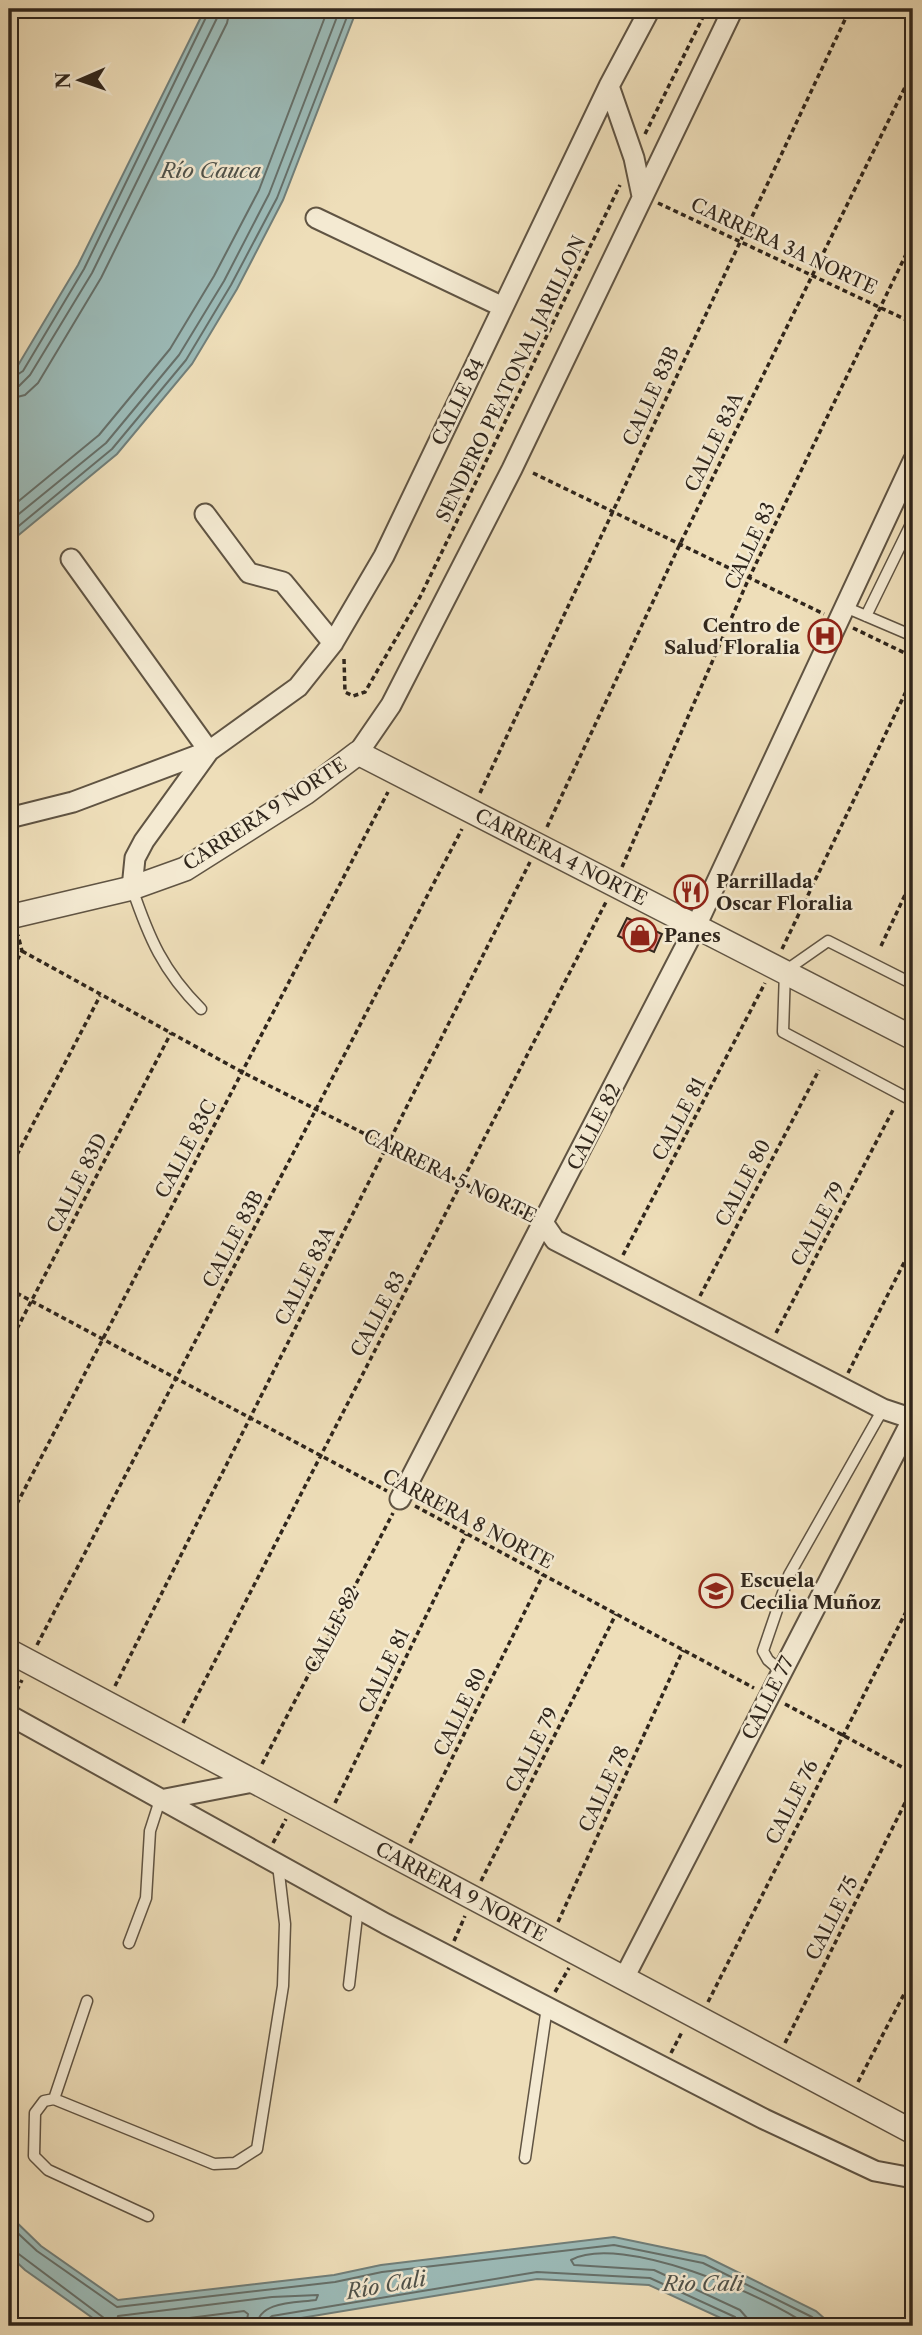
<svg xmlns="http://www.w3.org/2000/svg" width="922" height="2335" font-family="'Libre Caslon Text',serif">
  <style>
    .water { fill: #9cbbb8; stroke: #717f7a; stroke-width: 2 }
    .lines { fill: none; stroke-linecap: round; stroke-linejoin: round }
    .shore { stroke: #66706a; stroke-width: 2 }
    .building { fill: #e6a294; stroke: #30261c; stroke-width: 2 }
    .service-casing { stroke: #605443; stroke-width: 13 }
    .minor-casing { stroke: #605443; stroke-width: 23 }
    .tertiary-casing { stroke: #605443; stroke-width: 26 }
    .path { stroke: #30261c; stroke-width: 3.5; stroke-dasharray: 5 3.5; stroke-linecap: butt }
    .service { stroke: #f4ead2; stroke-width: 10 }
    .minor { stroke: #f4ead2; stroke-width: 19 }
    .tertiary { stroke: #f4ead2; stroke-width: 23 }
    .labels { text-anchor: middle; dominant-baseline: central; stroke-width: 5; stroke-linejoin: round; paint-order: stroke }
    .street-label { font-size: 19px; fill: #30261c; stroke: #f4ead2 }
    .poi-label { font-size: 19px; font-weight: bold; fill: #30261c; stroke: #f4ead2; text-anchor: start }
    .water-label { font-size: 21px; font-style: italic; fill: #50534b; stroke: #f4ead2 }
  </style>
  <rect width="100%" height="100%" fill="#eedeb9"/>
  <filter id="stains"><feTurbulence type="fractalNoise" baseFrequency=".00286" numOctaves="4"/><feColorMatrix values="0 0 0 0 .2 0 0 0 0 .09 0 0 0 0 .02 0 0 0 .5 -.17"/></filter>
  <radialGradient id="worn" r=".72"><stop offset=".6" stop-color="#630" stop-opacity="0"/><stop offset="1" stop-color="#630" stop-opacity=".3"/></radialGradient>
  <path class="water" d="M205,9H357L283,200L237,289L192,364L117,454L9,543V375L17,367L78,265Z
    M9,2215L41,2246L118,2300L334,2275L381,2265L614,2237L705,2256L816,2311L833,2326H738L649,2285L537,2279L253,2326H104L25,2270L9,2255Z"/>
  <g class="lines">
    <path class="shore" d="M9,380L23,371L84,269L210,9
      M9,388L19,386L30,375L92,273L217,18L219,9
      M9,399L25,395L38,383L101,278L227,23L230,9
      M9,509L99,435L170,349L214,276L259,190L328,9
      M9,522L106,443L179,355L224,281L269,194L340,9
      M9,534L112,449L186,360L231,285L277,198L350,9
      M9,2225L37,2251L117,2307L335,2282L382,2272L614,2245L703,2263L812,2317L822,2326
      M9,2250L16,2252L104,2318L107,2326
      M116,2326L118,2316L272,2297L318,2295L316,2300C296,2303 258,2301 257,2326
      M127,2326L244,2311L248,2314L246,2326
      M266,2326L267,2320L272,2316L537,2272L650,2278L735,2317L739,2326
      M748,2326L747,2318L740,2310L654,2270L574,2265L571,2260C621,2233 765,2295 809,2326"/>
  </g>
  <path class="building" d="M627,918L662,934L654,952L618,936Z"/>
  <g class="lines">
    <defs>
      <path id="service" d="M845,607L913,636
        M866,616L913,520
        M132,888C149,938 163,971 201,1009
        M913,984L828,941L785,971L783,1032L913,1101
        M782,1672L768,1660L763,1651L789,1575L883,1409
        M129,1943L146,1898L150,1831L160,1800
        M349,1985L358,1908
        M54,2099L87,2001
        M525,2158L547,2007
        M148,2216L48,2170L34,2156L35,2113L44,2101L54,2099L214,2164L235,2163L257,2149L283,1986L285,1924L278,1865"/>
      <path id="minor" d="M609,86L634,158L642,196
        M316,218L503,307
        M205,514L249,573L283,582L333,643
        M71,559L209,751
        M358,753L391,705L512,469L733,9
        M9,818L73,802L209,751L298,687L333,643L384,556L609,86L650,9
        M132,888L135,858L144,841L209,751
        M544,1224L555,1240L883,1409L913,1419
        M400,1499L697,924L913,461
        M9,1715L386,1924L764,2119L875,2171L913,2178
        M160,1800L253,1782
        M624,1978L913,1418"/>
      <path id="tertiary" d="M9,917L132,888L185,869L305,793L358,753L913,1038
        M9,1651L913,2132"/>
    </defs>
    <use href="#service" class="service-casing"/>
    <use href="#minor" class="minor-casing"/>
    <use href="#tertiary" class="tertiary-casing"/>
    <path class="path" d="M645,134L707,9
      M658,203L913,323
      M533,473L824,614
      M853,628L913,657
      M344,659L345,692L353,696L365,692L420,597L620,185
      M480,793L850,9
      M547,827L680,544L913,71
      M622,867L749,578L913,240
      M881,946L913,878
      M782,949L913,677
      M22,951L242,1072L528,1216
      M9,975L22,951L18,935
      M9,1170L100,996
      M623,1255L765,983
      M9,1289L387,1491
      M700,1296L819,1070
      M776,1333L893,1110
      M9,1344L171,1033
      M848,1373L913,1245
      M415,1506L754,1688
      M9,1519L388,792
      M37,1645L462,829
      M115,1686L530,862
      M13,1698L22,1680
      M785,1704L913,1773
      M183,1723L606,902
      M262,1764L393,1513
      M335,1803L466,1534
      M273,1843L286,1819
      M410,1843L543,1575
      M481,1881L616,1614
      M558,1922L683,1650
      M454,1941L465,1916
      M555,1992L569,1968
      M708,2002L913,1598
      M785,2043L913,1787
      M671,2053L682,2032
      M858,2082L913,1977"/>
    <use href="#service" class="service"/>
    <use href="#minor" class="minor"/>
    <use href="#tertiary" class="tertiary"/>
  </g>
  <defs>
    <symbol id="hospital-ring" viewBox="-11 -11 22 22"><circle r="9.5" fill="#f4ead2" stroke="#8f2418" stroke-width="1.5"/><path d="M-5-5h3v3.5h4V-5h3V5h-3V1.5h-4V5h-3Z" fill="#8f2418"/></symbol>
    <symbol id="restaurant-ring" viewBox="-11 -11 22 22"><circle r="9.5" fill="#f4ead2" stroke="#8f2418" stroke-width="1.5"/><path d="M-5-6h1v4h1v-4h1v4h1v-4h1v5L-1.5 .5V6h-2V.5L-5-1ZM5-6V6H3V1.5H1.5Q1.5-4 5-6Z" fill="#8f2418"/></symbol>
    <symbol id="shop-ring" viewBox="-11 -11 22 22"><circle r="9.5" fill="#f4ead2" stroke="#8f2418" stroke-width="1.5"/><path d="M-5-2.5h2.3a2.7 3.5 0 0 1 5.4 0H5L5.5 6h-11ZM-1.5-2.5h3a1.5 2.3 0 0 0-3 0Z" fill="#8f2418"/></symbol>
    <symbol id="school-ring" viewBox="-11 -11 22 22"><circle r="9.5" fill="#f4ead2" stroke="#8f2418" stroke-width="1.5"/><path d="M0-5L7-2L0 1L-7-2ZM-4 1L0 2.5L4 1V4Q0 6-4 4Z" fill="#8f2418"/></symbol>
  </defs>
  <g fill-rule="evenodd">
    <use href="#hospital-ring" x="806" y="617" width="38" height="38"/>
    <use href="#restaurant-ring" x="672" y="873" width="38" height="38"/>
    <use href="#shop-ring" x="621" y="916" width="38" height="38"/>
    <use href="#school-ring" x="697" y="1572" width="38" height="38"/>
  </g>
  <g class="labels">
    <g class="street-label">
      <text transform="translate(784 246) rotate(25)">CARRERA 3A NORTE</text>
      <text transform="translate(511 379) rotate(-64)">SENDERO PEATONAL JARILLON</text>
      <text transform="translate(651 396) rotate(-65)">CALLE 83B</text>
      <text transform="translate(458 402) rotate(-64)">CALLE 84</text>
      <text transform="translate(714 442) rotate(-64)">CALLE 83A</text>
      <text transform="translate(750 546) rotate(-65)">CALLE 83</text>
      <text transform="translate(265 814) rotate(-33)">CARRERA 9 NORTE</text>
      <text transform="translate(561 857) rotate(27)">CARRERA 4 NORTE</text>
      <text transform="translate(679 1119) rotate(-62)">CALLE 81</text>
      <text transform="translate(594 1127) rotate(-63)">CALLE 82</text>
      <text transform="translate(186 1149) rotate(-62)">CALLE 83C</text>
      <text transform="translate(450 1176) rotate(26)">CARRERA 5 NORTE</text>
      <text transform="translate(77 1183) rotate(-63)">CALLE 83D</text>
      <text transform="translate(743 1183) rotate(-62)">CALLE 80</text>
      <text transform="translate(818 1224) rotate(-62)">CALLE 79</text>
      <text transform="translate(233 1239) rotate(-62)">CALLE 83B</text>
      <text transform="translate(305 1276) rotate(-63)">CALLE 83A</text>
      <text transform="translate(378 1314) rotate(-62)">CALLE 83</text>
      <text transform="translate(468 1519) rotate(28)">CARRERA 8 NORTE</text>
      <text transform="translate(332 1630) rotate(-62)">CALLE 82</text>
      <text transform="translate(384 1671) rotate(-64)">CALLE 81</text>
      <text transform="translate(768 1698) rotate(-63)">CALLE 77</text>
      <text transform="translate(460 1712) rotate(-64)">CALLE 80</text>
      <text transform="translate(532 1750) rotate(-63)">CALLE 79</text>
      <text transform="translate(604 1789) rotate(-65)">CALLE 78</text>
      <text transform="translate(792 1802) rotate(-63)">CALLE 76</text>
      <text transform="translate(461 1892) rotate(28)">CARRERA 9 NORTE</text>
      <text transform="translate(832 1918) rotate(-63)">CALLE 75</text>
    </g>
    <g class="poi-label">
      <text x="800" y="625" text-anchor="end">Centro de<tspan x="800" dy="22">Salud Floralia</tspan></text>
      <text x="716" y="881">Parrillada<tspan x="716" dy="22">Oscar Floralia</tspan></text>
      <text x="664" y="935">Panes</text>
      <text x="740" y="1580">Escuela<tspan x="740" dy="22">Cecilia Muñoz</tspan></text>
    </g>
    <g class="water-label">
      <text x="211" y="170">Río Cauca</text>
      <text x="703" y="2283">Rio Cali</text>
      <text transform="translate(386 2285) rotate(-10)">Río Cali</text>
    </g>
  </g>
  <rect width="922" height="2335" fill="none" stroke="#eedeb9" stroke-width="35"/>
  <rect x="10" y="10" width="901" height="2314" fill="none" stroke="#30261c" stroke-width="3.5"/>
  <rect x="18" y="18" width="887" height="2300" fill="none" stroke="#30261c" stroke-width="2"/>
  <g transform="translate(80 80) rotate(268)" stroke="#f4ead2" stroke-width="5" paint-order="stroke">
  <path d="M0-5L12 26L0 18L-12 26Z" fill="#30261c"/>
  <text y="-10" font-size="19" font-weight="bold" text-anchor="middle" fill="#30261c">N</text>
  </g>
  <rect width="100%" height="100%" filter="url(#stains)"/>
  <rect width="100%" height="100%" fill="url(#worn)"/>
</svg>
